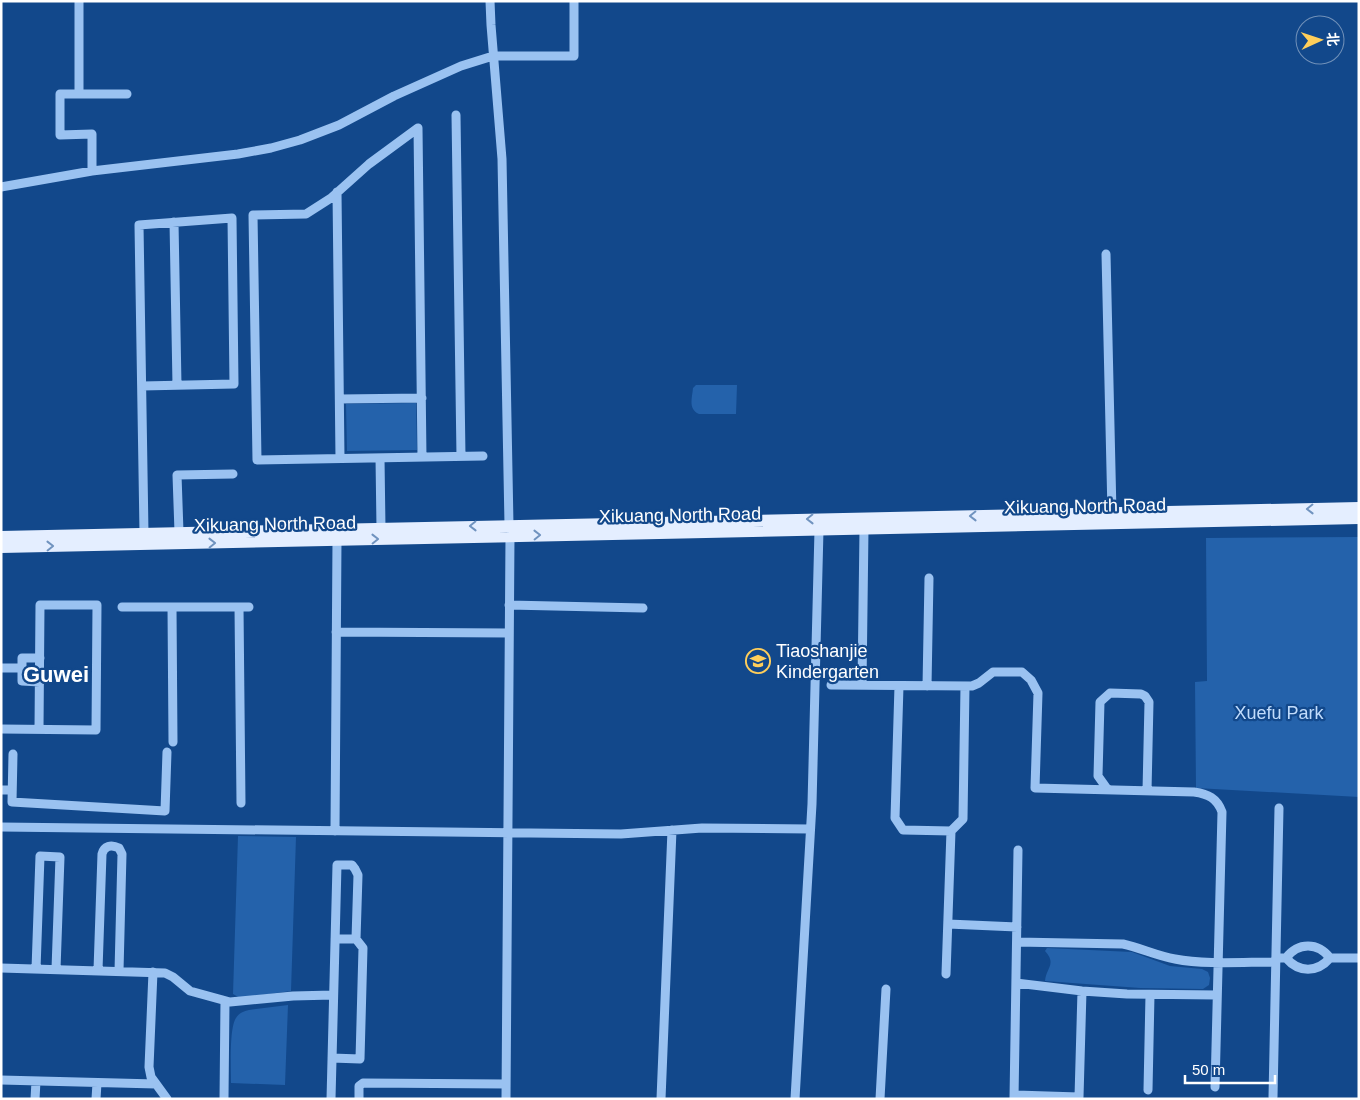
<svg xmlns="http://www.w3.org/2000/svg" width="1360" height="1100" font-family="Arial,'Noto Sans SC',sans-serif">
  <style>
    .green { fill: #2462ab }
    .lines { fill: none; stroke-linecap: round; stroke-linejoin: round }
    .minor { stroke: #9ac2f1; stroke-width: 9 }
    .major { stroke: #e4eeff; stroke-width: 12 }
    .oneway { stroke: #7093bf }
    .labels { text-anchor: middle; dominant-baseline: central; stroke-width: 4.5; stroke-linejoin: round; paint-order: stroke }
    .street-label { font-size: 18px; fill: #fff; stroke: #12488b }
    .poi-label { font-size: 18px; fill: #fff; stroke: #12488b; text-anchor: start }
    .park-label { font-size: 18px; fill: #c1dcfc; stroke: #12488b }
    .district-label { font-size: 22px; font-weight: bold; fill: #fff; stroke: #12488b }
  </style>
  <rect width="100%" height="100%" fill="#12488b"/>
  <path class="green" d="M696,385H737L736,414H699C688,409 692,399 693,388Z
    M416,403L417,450L347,451L346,404Z
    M1359,537V797L1196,788L1195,682L1207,681L1206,538Z
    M238,836L296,837L291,991L240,998L233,994Z
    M1047,948L1132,952L1170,966L1202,969L1208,972L1210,978L1209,985L1203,989L1140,988L1045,981C1046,968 1057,964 1045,951Z
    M288,1005L285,1085L231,1083C231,1069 229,1028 236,1018C239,1013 244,1011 249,1010Z"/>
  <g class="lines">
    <path class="minor" d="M79,1V94H127
      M490,1L491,25L502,159L509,525
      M79,94H60V135L92,134V171
      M456,115L461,456
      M418,128L369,164L331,198L306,214L253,215L257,460L483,456
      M418,128L422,457
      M1,187L92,171L238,154L271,148L300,140L339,125L394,96L461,66L493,56H574V1
      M337,192L340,458
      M174,222L177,385
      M1106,254L1112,513
      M142,386L234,384L232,218L139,225L144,533
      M340,399L422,398
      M380,458L381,528
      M179,532L177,475L233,474
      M509,605L643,608
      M122,607H249
      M172,607L173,742
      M239,607L241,803
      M336,632L509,633
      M1,668H22
      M40,682L22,681V658H40
      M831,685L972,686L979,683L993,672H1022L1031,680L1038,693L1035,788L1194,792C1208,794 1217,798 1222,812L1215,1087
      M862,685L864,529
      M899,686L895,818L903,830L951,831
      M927,686L929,578
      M1,729L96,730L97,605H40L39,729
      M13,754L12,802L165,811L167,752
      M1,790H12
      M1108,790L1098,776L1100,702L1110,693L1141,694L1145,696L1149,702L1147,791
      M1,827L621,834L702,828L810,829
      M335,831L337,540
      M948,924L1017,927
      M335,939H356
      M1017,942L1123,944C1141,948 1157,956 1175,959C1205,965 1244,962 1276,962
      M1276,958H1286C1299,973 1317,973 1330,958H1359
      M1286,958C1298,942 1318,942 1330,958
      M1,968L165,973L173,977L190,991L230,1002L293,996L333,995
      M36,969L40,856L60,857L56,969
      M98,970L102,854C104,846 111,844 119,848L122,854L119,971
      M153,972L149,1067L151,1077L167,1099
      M946,974L951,831L963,819L965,686
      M1016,983L1082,991L1127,994L1217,995
      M1,1080L156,1084
      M1148,1090L1150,995
      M1014,1095L1079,1097L1082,991
      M1273,1097L1279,808
      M35,1099L36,1081
      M96,1099L97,1083
      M224,1099L225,1001
      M331,1099C333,1021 335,943 337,865H352L355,869L358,875L356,939L363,948L360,1059L332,1058
      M359,1099V1086L363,1083L506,1084
      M506,1099L510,536
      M661,1099L672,830
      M795,1099L812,804L819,530
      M880,1099L886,989
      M1014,1099L1018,850"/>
    <path class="major" d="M1,537L1359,508
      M1,547L1359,518"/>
  </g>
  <defs><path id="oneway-chevron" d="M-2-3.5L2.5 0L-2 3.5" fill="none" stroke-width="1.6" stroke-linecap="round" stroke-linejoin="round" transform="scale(1.25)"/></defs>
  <g class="oneway">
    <use href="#oneway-chevron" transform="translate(1310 509) rotate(179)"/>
    <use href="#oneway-chevron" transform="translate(973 516) rotate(179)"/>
    <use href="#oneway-chevron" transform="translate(810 519) rotate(179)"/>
    <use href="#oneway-chevron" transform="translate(473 526) rotate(179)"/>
    <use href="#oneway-chevron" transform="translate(537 535) rotate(-1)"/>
    <use href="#oneway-chevron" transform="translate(375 539) rotate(-1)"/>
    <use href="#oneway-chevron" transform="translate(212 543) rotate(-1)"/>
    <use href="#oneway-chevron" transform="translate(50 546) rotate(-1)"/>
  </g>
  <defs>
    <symbol id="school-ring" viewBox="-11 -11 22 22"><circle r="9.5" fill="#12488b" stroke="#ffce5a" stroke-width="1.5"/><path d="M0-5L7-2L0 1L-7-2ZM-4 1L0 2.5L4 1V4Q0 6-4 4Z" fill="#ffce5a"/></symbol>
  </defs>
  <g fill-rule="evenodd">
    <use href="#school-ring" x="744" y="647" width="28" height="28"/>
  </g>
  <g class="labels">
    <g class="street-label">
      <text transform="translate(1085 506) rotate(-1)">Xikuang North Road</text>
      <text transform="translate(680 515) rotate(-1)">Xikuang North Road</text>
      <text transform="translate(275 524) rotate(-1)">Xikuang North Road</text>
    </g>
    <g class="poi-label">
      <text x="776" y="651">Tiaoshanjie<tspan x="776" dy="21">Kindergarten</tspan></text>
    </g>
    <g class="park-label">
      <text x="1279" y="713">Xuefu Park</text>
    </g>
    <g class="district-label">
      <text x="56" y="674">Guwei</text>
    </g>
  </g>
  <rect width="1360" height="1100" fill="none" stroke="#ffffff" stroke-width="5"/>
  <g transform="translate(1320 40) rotate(87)"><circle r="24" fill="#12488b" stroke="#7191b9"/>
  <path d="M0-4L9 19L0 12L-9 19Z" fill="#ffce5a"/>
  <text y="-8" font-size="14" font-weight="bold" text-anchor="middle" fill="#ffffff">北</text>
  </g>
  <path d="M1185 1075v8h90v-8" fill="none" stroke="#ffffff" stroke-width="2.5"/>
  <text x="1192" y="1075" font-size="15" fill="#ffffff" stroke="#12488b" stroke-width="4" paint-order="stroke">50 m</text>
</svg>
